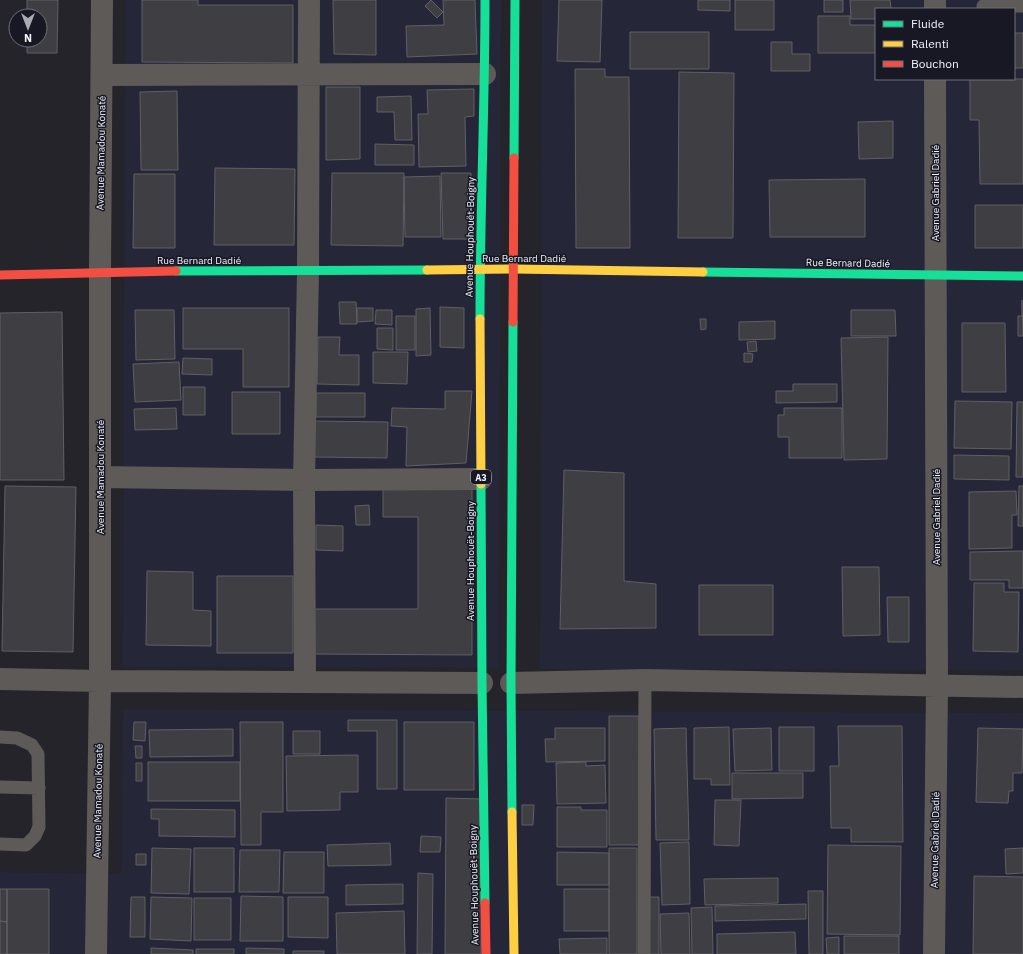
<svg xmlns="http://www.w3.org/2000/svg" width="1023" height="954" font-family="'IBM Plex Sans',sans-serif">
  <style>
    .built { fill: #252637; fill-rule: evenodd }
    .building { fill: #3e3e43; stroke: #605f65 }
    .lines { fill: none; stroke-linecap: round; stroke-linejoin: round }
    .lane { stroke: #5d5a58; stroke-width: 13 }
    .street { stroke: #5d5a58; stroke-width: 22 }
    .fast { stroke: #16e098; stroke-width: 9 }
    .slow { stroke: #ffcf43; stroke-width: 9 }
    .jam { stroke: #f24e42; stroke-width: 9 }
    .labels { text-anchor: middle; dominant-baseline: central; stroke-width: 3; stroke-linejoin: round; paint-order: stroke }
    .shield { fill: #171824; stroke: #b0b1bb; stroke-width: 1 }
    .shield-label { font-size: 9px; font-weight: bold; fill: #f2f3fc }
    .street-label { font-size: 10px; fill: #f2f3fc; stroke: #171824 }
  </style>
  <rect width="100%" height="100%" fill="#24242a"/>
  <path class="built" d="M125,0H501L499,668L123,667Z
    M542,0H1023V670L540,669ZM876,9H1014V79H876Z
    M123,709L1023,713V954H0V872L121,874Z"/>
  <path class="building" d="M27,0H58L57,53H27V40H40V16H27Z
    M142,0H198V5H293V63L142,62Z
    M333,0H376V55L334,54Z
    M431,0L443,12L437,18L425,6Z
    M443,0H475L477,54L407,57L406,26L444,25Z
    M559,0H602L600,62L557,61Z
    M698,0H730V11L698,10Z
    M735,0H774V30H735Z
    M824,0H843V12H824Z
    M850,0H890L891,9H876V19H851Z
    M818,16H850V25H876V53H818Z
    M630,32H709V69H630Z
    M1014,33H1023V68H1014Z
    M771,42H792V54H810V71H771Z
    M575,69H605V77H629L630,248H576Z
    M679,72L734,73L733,238H678Z
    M970,79H1023V184H980L979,120H970Z
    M326,87H360V159L326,160Z
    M474,89V116L465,117L466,166L419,167L418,114H428L427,90Z
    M177,91L178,170H141L140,92Z
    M411,96L412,140H395L394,112H377V97Z
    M893,121V158L859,159L858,122Z
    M375,144L414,145V165H375Z
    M215,168L295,169L294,245H214Z
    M332,173H404L403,246L331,245Z
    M441,173H471L472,239H443Z
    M134,174H175V248H133Z
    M440,176L441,237H405L404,177Z
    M865,179V237H770L769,180Z
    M975,205H1023V248H975Z
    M1022,300L1023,336H1018V316H1022Z
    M339,302H356L357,324H340Z
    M440,307L464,308V348L440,347Z
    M183,308H289V387H243V349H183Z
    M357,308H373V321L357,322Z
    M430,308L431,355L416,356V309Z
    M135,310H174L175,359L136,360Z
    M376,310H392V325L375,324Z
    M851,310H895L896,336H851Z
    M62,312L64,480H0V313Z
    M396,316H415V350H396Z
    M700,319H706V329L701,330Z
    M775,321V339L739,340V322Z
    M962,323H1005L1006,392H962Z
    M377,328H393V350L377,349Z
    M318,337H340L339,355H359V385L317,384Z
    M888,337L887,459L844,460L841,338Z
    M756,341L757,351L748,352L747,342Z
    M373,352H408L407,384L373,383Z
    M744,353L753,354L752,362H744Z
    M183,358L212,359V375L182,374Z
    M179,362L181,400L135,402L133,364Z
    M793,384H837V402L776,403V391H793Z
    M183,387H205V415H183Z
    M445,391H472L466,463L406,466L407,427L391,426L392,408L445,409Z
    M232,392H280V434H232Z
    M316,393H365V417H316Z
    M955,401L1012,402L1011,449L954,448Z
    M1017,402H1023V477H1016Z
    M176,408L177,429L135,430L134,409Z
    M784,408H842V458H789V437H778V415H784Z
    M313,421L388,422L387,458L313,457Z
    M954,455L1009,456V480L954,479Z
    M564,470L624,473V581L656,584V628L560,629Z
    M5,486L76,487L73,652L2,651Z
    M1019,486H1023V526H1018Z
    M383,488H472V655L312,654V609H418V517H383Z
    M1016,491L1017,515H1012V548L969,549V492Z
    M369,505L370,525H356L355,506Z
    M316,525L343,526V551L316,550Z
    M1023,551V588H1009V580H970V552Z
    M842,567H879L880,635L843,636Z
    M147,571L193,572V610L211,611V646L146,645Z
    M217,576H293V653H217Z
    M974,583H1004V592H1019L1018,652L973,651Z
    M699,585H773V635H699Z
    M887,597H909V642H888Z
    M609,716H639V845H609Z
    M348,720H397V789H377V731H348Z
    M134,722H146L145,741L133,740Z
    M240,722H283V812H261V845H241Z
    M404,722H474V790H404Z
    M838,726H902L903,842H851V828H831L830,766H839Z
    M729,727L730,785H711V779H694V728Z
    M779,727H814V771H779Z
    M555,728H605V761L546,762L545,739H555Z
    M686,728L689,840H656L654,729Z
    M771,728L772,770L735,771L733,729Z
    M978,728L1023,729L1022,773H1013V791H1009L1008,803L976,802Z
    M233,729V756L150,757L149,730Z
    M293,731H320V754H293Z
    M135,746H142V758H136Z
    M358,755V792H340V810L287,811L286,756Z
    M148,762H240V801H148Z
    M586,762V766L605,765L606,803L557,804L556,763Z
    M136,763H142V781H136Z
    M732,773H803V798L732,799Z
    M446,798L483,799L481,954H445Z
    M715,800H741L739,846L714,845Z
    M522,805H534L533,825H522Z
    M557,807H581V810H607V847H557Z
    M151,809L235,810V837L159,836V819H151Z
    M421,836L441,837L440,852H420Z
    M689,842L690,904L662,905L660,843Z
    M390,843L391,865L328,866L327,845Z
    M828,845L901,846L900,935L827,934Z
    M152,848L191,849L189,894L151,893Z
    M194,848H234V892H194Z
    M609,848H637V954H609Z
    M1023,848V873L1006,874L1005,849Z
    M240,850H280L279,892H239Z
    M284,852H324V893H283Z
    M557,852L609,853V885H557Z
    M136,854H146V865H136Z
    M418,873L433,874L432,954H417Z
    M974,876L1023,877V954H973Z
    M778,878V903L705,905L704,879Z
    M403,884V904L346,905V885Z
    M0,889H7V922L0,921Z
    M7,889H49V954H7Z
    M564,889H609V931H564Z
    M808,891H823V954H809Z
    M241,896L283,897V941H240Z
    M131,897H145V937H130Z
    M151,897L192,898L191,941L150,939Z
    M288,897H328V938L288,937Z
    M647,897H659V954H647Z
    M194,898H231V940H194Z
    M806,904V919L715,921V906Z
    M712,907L713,954H692L691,908Z
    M404,911L405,954H337L336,913Z
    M689,913L690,954H661L660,914Z
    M0,921L7,922V954H0Z
    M795,932L796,954H717V934Z
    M844,936H899V954H844Z
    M839,937V954H827L826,938Z
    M607,938V954H560L559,939Z
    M151,948L193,950V954H151Z
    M246,948L284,949V954H246Z
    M196,949H234V954H196Z
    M293,951H324V954H293Z"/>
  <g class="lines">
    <path class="lane" d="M983,6H1023
      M0,737L17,738L32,745L38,754L39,827L35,836L26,845L0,844
      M0,787L39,788
      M644,954L645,680"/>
    <path class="street" d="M935,0V9
      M102,75L485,74
      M100,477L304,480L481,479
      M0,679L100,681L482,683
      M305,682L304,480L308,271L309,0
      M511,683L645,680L1023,687
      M96,954L100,681V272L102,0
      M934,954L937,686L935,79"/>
    <path class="fast" d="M514,158L515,0
      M176,271L427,270
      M703,272L1023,276
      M480,319C480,212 485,106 485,0
      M481,484L482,683L485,903
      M512,812L511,683L513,322"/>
    <path class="slow" d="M427,270L514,269L703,272
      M480,319L481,484
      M512,812L514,954"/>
    <path class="jam" d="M0,275L176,271
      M513,322L514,158
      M485,903L486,954"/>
  </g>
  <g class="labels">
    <rect class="shield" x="471" y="470" width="20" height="14" rx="3"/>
    <g class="shield-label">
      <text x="481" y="477">A3</text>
    </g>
    <g class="street-label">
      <text transform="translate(101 153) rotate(-89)">Avenue Mamadou Konaté</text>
      <text transform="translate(935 193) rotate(-90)">Avenue Gabriel Dadié</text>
      <text transform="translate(470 237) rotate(-89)">Avenue Houphouët-Boigny</text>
      <text x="524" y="258">Rue Bernard Dadié</text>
      <text x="199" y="260">Rue Bernard Dadié</text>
      <text transform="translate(848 263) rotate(1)">Rue Bernard Dadié</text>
      <text transform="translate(100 477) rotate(-90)">Avenue Mamadou Konaté</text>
      <text transform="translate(936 517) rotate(-90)">Avenue Gabriel Dadié</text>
      <text transform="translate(470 561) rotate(-90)">Avenue Houphouët-Boigny</text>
      <text transform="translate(98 801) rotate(-89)">Avenue Mamadou Konaté</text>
      <text transform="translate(935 840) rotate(-89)">Avenue Gabriel Dadié</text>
      <text transform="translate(474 885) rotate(-91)">Avenue Houphouët-Boigny</text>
    </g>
  </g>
  <rect x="875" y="8" width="140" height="72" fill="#171824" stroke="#6f707a"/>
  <rect x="883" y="21" width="20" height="6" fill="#16e098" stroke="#6f707a"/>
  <text x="911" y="28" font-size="12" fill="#f2f3fc">Fluide</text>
  <rect x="883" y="41" width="20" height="6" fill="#ffcf43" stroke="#6f707a"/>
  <text x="911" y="48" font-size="12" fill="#f2f3fc">Ralenti</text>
  <rect x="883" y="61" width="20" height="6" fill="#f24e42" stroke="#6f707a"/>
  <text x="911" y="68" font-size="12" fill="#f2f3fc">Bouchon</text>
  <g transform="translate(28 28) rotate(180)"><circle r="19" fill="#171824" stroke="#6f707a"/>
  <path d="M0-3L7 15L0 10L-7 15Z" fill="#aaabb2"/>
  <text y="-6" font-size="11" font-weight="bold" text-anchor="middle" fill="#f2f3fc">N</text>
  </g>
</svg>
